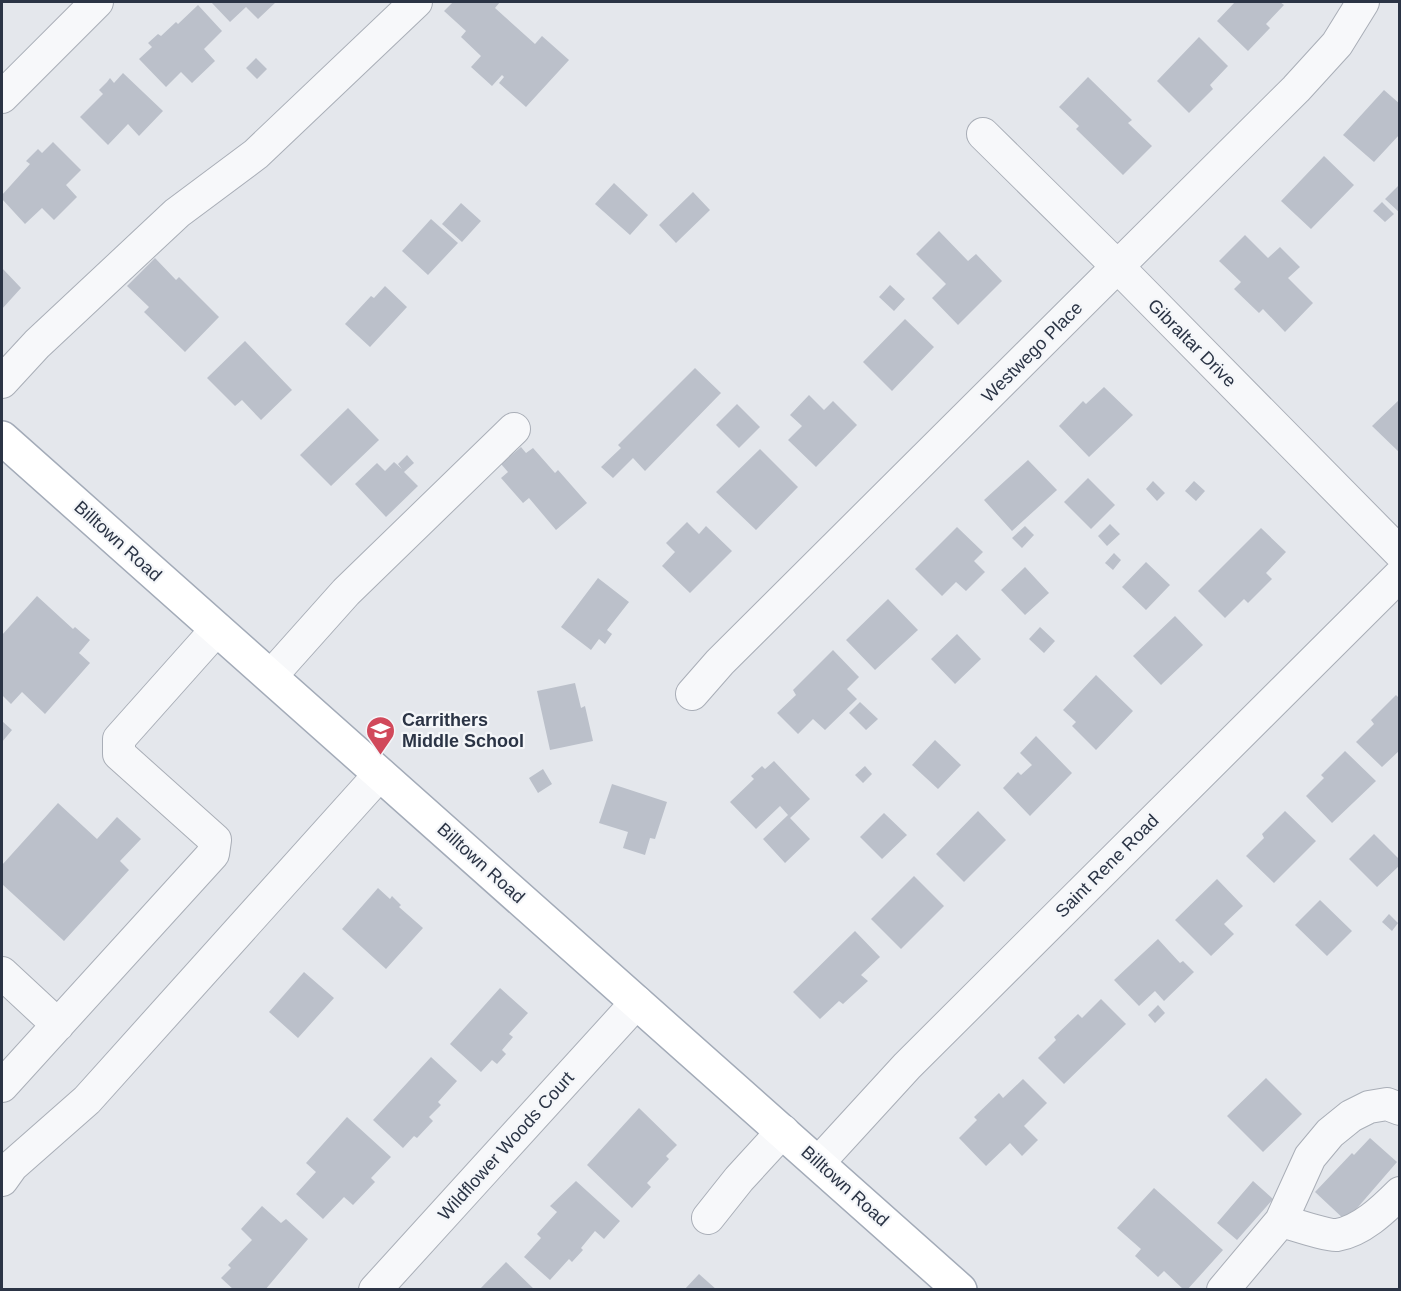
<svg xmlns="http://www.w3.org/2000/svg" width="1401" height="1291" font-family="Helvetica,sans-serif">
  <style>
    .building { fill: #bbc0ca }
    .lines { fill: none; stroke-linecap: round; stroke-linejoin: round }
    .minor-casing { stroke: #a9aeb7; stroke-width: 34 }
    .major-casing { stroke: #a3abb8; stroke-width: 36 }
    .minor { stroke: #f7f8fa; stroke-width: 32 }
    .major { stroke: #fff; stroke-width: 33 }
    .labels { text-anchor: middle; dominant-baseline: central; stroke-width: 4.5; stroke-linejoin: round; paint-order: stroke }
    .street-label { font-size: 18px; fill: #2b3445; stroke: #f4f6f9 }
    .poi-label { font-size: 18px; font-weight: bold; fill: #2b3445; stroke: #f4f6f9; text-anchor: start }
  </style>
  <rect width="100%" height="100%" fill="#e4e7ec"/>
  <path class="building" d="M211,2H276L258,19L246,7L230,22Z
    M453,2H500L495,8L535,44L542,36L569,60L526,107L499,83L504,77L502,75L492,86L471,67L481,56L461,37L466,31L444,11Z
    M1235,2H1280L1284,5L1266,24L1270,28L1248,51L1217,21Z
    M198,5L222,31L204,49L215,61L192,83L181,72L166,87L139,59L152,47L148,43L158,34L161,36L176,22L178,24Z
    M1199,37L1228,66L1210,85L1213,89L1189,113L1157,81Z
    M256,58L267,69L257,79L246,68Z
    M123,73L163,111L139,136L128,124L108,145L80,117L103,94L99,90L107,82L110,78L114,83Z
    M1088,77L1132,120L1128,123L1152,146L1123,175L1076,129L1079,126L1059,107Z
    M1384,90L1400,104V134L1374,162L1343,135Z
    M53,142L81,170L66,185L77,197L54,220L42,208L25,224L2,199V195L30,164L26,161L38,149L42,153Z
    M1324,156L1354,185L1311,229L1281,201Z
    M614,183L648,215L630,235L595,204Z
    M1400,184V213L1385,199Z
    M693,192L710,210L676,243L659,225Z
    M1382,202L1394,214L1385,222L1373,211Z
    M461,203L481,221L462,242L442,224Z
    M431,219L458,243L428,275L402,251Z
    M939,231L968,261L976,254L1002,281L958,325L932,298L946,284L916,254Z
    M1245,235L1268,258L1280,247L1300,267L1288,278L1313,303L1285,332L1263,309L1259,313L1234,289L1241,282L1219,261Z
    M155,258L176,280L179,277L219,317L185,352L144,312L149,307L127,286Z
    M2,268L21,288L2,309Z
    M890,285L905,299L894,311L879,297Z
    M385,286L407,307L370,347L345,324L371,296L374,298Z
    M905,319L934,347L892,391L863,362Z
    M245,341L292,390L261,420L242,400L235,406L207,378Z
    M695,368L721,393L645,471L633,458L613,478L601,467L621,448L618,445Z
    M1104,387L1133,415L1089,457L1059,426L1083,401L1086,404Z
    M809,395L824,410L833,401L857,425L816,467L788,440L802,426L790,415Z
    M1400,399V453L1372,426Z
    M737,404L760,427L739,448L716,425Z
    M348,408L379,440L331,486L300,455Z
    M521,447L526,453L533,448L555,473L558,470L587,503L556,530L529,498L523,503L501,478L508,472L501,464Z
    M760,449L798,487L756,530L716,492Z
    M407,455L414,463L404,472L418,486L386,517L355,484L377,463L385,471L394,462L402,469L398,464Z
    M1028,460L1057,490L1012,531L984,500Z
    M1088,478L1115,505L1091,529L1064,502Z
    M1153,481L1165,493L1157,501L1146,489Z
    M1194,481L1205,491L1196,501L1185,491Z
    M687,522L699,534L706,526L732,551L690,593L662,566L675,552L666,543Z
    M1110,524L1120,534L1107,546L1098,536Z
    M1025,526L1034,535L1022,548L1012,538Z
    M957,527L983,552L974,561L985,572L966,591L956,582L942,596L915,569Z
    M1261,528L1286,552L1266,573L1272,579L1248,603L1244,599L1225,618L1198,591Z
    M1114,553L1121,560L1113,570L1105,563Z
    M1146,562L1170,585L1146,610L1122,587Z
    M1025,567L1049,593L1025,615L1001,590Z
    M598,578L629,602L607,630L612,634L605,644L599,639L591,650L561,627Z
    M37,596L73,629L75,627L90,640L79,653L90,663L45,714L22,692L11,704L2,695V635Z
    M888,599L918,630L875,670L846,640Z
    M1175,616L1203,645L1161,685L1133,656Z
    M1040,627L1055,641L1044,653L1029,639Z
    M957,634L981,659L955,684L931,659Z
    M833,650L859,677L847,689L857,699L825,730L813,719L798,734L777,713L796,695L793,690Z
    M1096,675L1133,711L1096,750L1072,726L1076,722L1063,710Z
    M575,683L581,708L585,706L593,741L550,750L537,691Z
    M1396,695L1400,699V750L1382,767L1356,742L1374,724L1371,720Z
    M860,702L878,719L866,730L849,713Z
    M2,721L12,730L2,742Z
    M1036,736L1072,773L1030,816L1003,788L1018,772L1021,775L1032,765L1020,753Z
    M935,740L961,765L938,789L912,765Z
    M1345,751L1376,781L1332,823L1306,796L1324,778L1321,775Z
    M774,761L810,799L790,818L810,839L785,863L763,839L788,815L780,806L756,829L730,802L754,779L751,776L762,766L765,769Z
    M865,766L872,774L863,783L855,775Z
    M543,769L552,784L538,793L529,778Z
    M612,784L667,802L655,839L650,838L645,855L623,848L628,832L599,823Z
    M58,803L97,839L117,817L141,839L120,861L129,870L64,941L2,884V865Z
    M978,811L1006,840L964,882L936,854Z
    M1285,811L1316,841L1274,883L1246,856L1264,838L1262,834Z
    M884,813L907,835L882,859L860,837Z
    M1374,834L1400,860V865L1377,887L1349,859Z
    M914,876L944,906L901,949L871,919Z
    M1217,879L1243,906L1224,924L1234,934L1211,956L1175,920Z
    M378,888L390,899L392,896L401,905L399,907L423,928L386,969L342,929Z
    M1320,900L1352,931L1327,956L1295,925Z
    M1389,914L1398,923L1392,931L1382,922Z
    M855,931L880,957L861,975L868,981L843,1004L839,1001L820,1019L793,992Z
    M1158,939L1180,963L1183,961L1194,972L1164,1001L1155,991L1139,1006L1114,980Z
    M304,972L334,998L298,1038L269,1012Z
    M500,988L528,1013L509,1034L513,1037L502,1050L506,1054L497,1064L492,1060L481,1072L450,1044Z
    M1101,999L1126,1024L1064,1084L1038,1058L1056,1040L1054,1037L1078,1014L1082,1018Z
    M1158,1005L1165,1013L1155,1023L1148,1015Z
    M431,1057L457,1081L438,1102L441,1105L429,1117L433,1121L417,1138L414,1136L403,1148L373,1120Z
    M1266,1078L1302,1114L1263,1152L1227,1116Z
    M1023,1079L1047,1103L1024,1126L1038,1140L1022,1156L1010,1143L986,1166L959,1138L977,1120L974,1117L999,1093L1003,1098Z
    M639,1108L677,1145L666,1156L669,1159L647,1183L651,1187L632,1208L587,1165Z
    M347,1117L391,1157L371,1178L375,1182L353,1205L344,1197L323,1219L296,1194L316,1172L306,1163Z
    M1370,1138L1397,1162L1346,1221L1315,1192L1352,1153L1354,1155Z
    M576,1181L620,1221L604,1239L595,1231L581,1248L583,1250L572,1262L569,1259L550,1280L524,1257L541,1238L537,1234L557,1212L550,1206Z
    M1253,1181L1273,1199L1237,1240L1217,1223Z
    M1154,1188L1223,1250L1187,1290H1184L1164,1271L1158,1277L1135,1256L1141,1249L1117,1228Z
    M262,1206L281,1223L286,1219L308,1239L265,1290H234L221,1278L231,1268L228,1265L252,1240L241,1229Z
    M506,1262L535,1290H479Z
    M699,1274L717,1290H684Z"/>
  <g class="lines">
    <defs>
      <path id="minor" d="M2,97L97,2
        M983,134L1118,267L1400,553
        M2,382L37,344L177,213L256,154L416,2
        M271,676L346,592L514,429
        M692,694L720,662L1296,89L1337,44L1363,2
        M2,973L58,1025
        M2,1086L213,854L215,840L119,754V739L217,629
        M819,1162L907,1066L1400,575
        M2,1180L12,1166L87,1100L380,774
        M708,1218L739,1179L783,1131
        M1281,1221C1293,1224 1327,1236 1337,1235C1361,1231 1383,1210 1400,1193
        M375,1290L637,1002
        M1223,1290L1281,1221L1310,1157L1330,1133L1351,1116L1369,1107L1387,1104L1400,1109"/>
      <path id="major" d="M2,438L960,1290"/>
    </defs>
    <use href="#minor" class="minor-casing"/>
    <use href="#major" class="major-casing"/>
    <use href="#minor" class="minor"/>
    <use href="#major" class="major"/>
  </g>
  <defs>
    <symbol id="school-pin" viewBox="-11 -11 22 30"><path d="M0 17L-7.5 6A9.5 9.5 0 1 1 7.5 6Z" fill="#d1495b" stroke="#f4f6f9"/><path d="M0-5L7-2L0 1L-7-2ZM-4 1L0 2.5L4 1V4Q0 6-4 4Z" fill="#fff"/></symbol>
  </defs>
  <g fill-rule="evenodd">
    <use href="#school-pin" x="364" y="714" width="33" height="45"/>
  </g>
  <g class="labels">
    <g class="street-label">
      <text transform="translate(1192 343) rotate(45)">Gibraltar Drive</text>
      <text transform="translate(1032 352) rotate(-45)">Westwego Place</text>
      <text transform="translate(118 541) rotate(42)">Billtown Road</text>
      <text transform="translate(481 863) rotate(42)">Billtown Road</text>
      <text transform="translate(1107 866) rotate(-45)">Saint Rene Road</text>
      <text transform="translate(506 1146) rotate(-48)">Wildflower Woods Court</text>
      <text transform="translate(845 1186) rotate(42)">Billtown Road</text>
    </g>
    <g class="poi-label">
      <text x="402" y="720">Carrithers<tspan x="402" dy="21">Middle School</tspan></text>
    </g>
  </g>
  <rect width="1401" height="1291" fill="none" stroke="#2b3445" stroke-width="6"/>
</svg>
